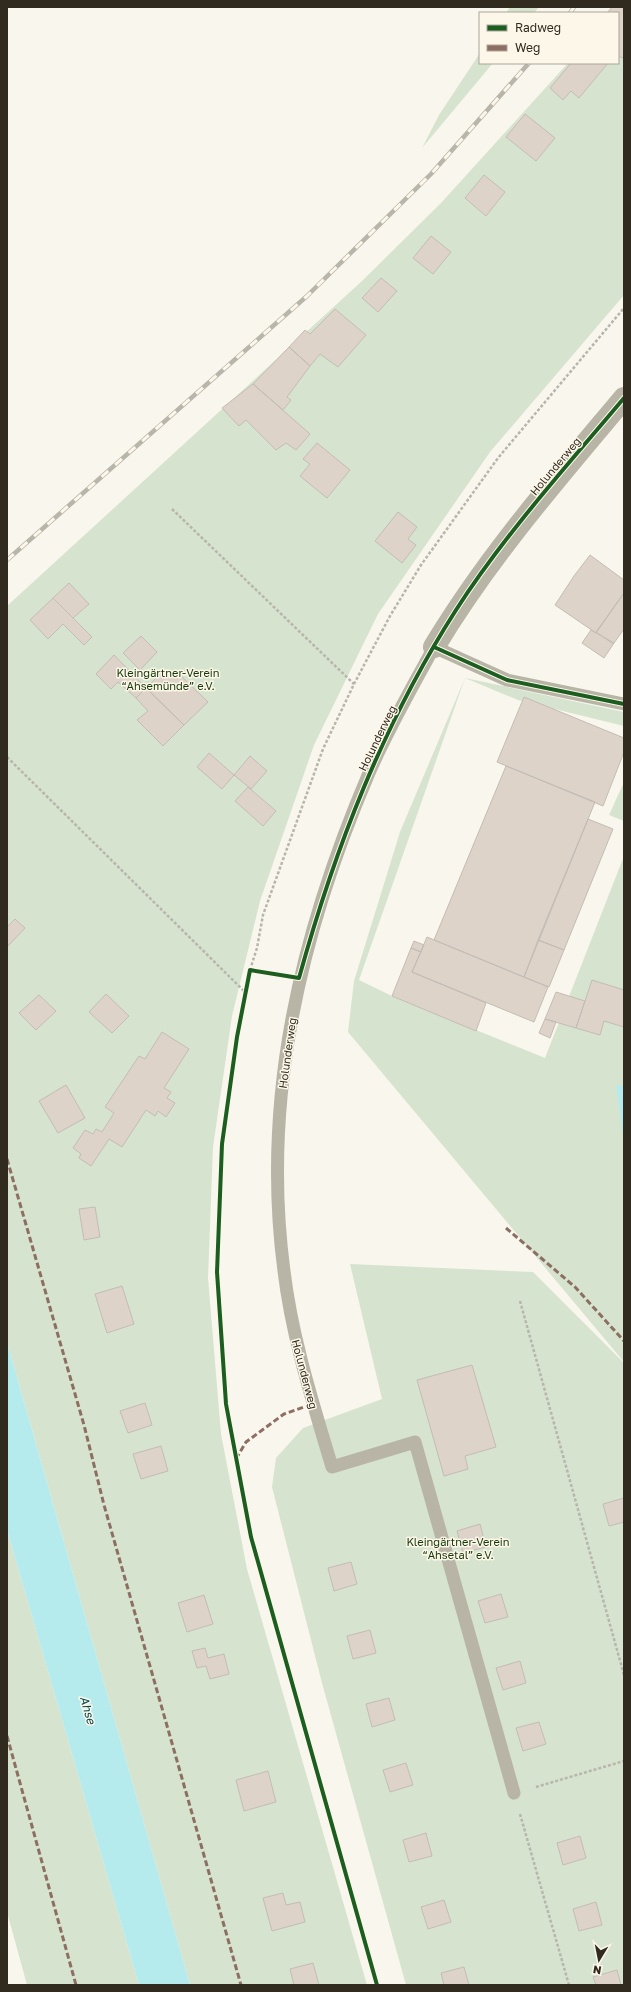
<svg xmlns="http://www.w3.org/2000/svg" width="631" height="1992" font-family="'Golos Text',sans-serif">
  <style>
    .green { fill: #d6e3ce }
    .water { fill: #b6ebee }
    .building { fill: #ded3c8; stroke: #c3bcb5 }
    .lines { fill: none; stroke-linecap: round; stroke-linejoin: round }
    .path { stroke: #b8b5ac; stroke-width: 2.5; stroke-dasharray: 3 2; stroke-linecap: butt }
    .service { stroke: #b8b5a6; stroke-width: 13 }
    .minor { stroke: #b8b5a6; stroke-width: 22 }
    .rail-casing { stroke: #b8b5aa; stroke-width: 4.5 }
    .rail { stroke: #fdf7ea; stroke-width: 3; stroke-dasharray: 9; stroke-linecap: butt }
    .quiet { stroke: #8d6e63; stroke-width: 3; stroke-dasharray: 6 3; stroke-linecap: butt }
    .cycleway-casing { stroke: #fdf7ea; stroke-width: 6 }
    .cycleway { stroke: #1b5e20; stroke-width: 4 }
    .labels { text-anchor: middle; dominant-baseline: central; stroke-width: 3; stroke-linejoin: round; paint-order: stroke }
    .street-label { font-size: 11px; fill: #312b1f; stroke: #fdf7ea }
    .park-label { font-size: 11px; fill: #143807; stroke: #fdf7ea }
    .water-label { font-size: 12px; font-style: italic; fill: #004a50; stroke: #fdf7ea }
  </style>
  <rect width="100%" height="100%" fill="#f9f6ee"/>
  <path class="green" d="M510,7H539L534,13H506Z
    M624,7V295L490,452L378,614L314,745L260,901L232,1016L213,1147L208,1278L221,1434L247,1569L367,1985H190L7,1342V606L362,281L441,203L568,63H618V13Z
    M480,53V63H493L422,148L439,115Z
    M465,678L359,980L392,996L545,1058L624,856V1362L348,1032L354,981L400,832L465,678L624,712V726L518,700Z
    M624,782V821L609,815Z
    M350,1264L533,1272L624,1363V1985H406L322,1683L272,1487L276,1458L303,1428L382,1399Z
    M7,1530L139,1985H27L7,1912Z"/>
  <path class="water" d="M616,1085L624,1086V1142Z
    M7,1342L190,1985H139L7,1530Z"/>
  <path class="building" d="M612,7H624V56L622,58L618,55V13H607Z
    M571,63H608L579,98L571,91L563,100L550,88Z
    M525,114L555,138L536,161L506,137Z
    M484,175L505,192L486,216L465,198Z
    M431,236L451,252L433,274L413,258Z
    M381,278L397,291L378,312L362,298Z
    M335,309L366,335L338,367L320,354L310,366L289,347L305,330L310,334Z
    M289,347L310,366L287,397L291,400L283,410L253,384Z
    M253,384L310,434L296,450L286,443L276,450L246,420L239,426L222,408Z
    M317,443L350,470L327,498L300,476L310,464L303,459Z
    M398,512L417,527L408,539L416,545L402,563L375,541Z
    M590,555L624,580V593L596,633L555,605L574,576Z
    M69,583L89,604L73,618L53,598Z
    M624,593V629L614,643H612L596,632Z
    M53,598L92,637L84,645L63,624L48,639L30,620Z
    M591,630L614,643L604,658L582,643Z
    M141,636L157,652L140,670L123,653Z
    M114,655L146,688L136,698L118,682L111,689L96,674Z
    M163,671L171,679L177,672L208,702L184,725L146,688Z
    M146,688L184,725L163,746L137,720L148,711L136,698Z
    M524,697L624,738V752L603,806L497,762Z
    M209,753L234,775L222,789L197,767Z
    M250,756L267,771L251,789L234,775Z
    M506,766L595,802L524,977L434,940Z
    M248,787L276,811L263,826L235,801Z
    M588,819L613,829L564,950L538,940Z
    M15,919L25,928L7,947V927Z
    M427,937L548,987L534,1022L412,972Z
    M538,940L564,950L549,987L524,977Z
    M414,941L424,945L421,952L411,948Z
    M411,948L421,952L412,972L486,1003L476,1031L392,996Z
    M592,980L624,990V1027L604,1021L600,1035L576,1028Z
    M556,992L585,1001L576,1028L545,1019Z
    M106,994L129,1016L112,1033L89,1012Z
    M39,995L56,1011L36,1030L19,1013Z
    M545,1019L556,1022L550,1038L539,1033Z
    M162,1032L189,1049L164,1088L171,1092L167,1098L175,1103L166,1117L158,1111L155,1116L146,1110L122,1147L109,1139L91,1166L79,1158L81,1154L73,1148L85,1130L93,1134L96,1129L102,1132L114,1113L105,1107L139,1056L145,1059Z
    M66,1085L85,1118L58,1133L39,1101Z
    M95,1207L100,1237L84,1240L79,1209Z
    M122,1286L134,1324L107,1333L95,1294Z
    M472,1365L496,1447L465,1456L468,1469L444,1476L417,1380Z
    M145,1403L152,1425L128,1433L120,1411Z
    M161,1446L168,1471L141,1479L133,1454Z
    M624,1498V1522L609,1526L603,1504Z
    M480,1524L486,1547L463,1553L457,1531Z
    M351,1562L357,1584L334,1591L328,1568Z
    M501,1594L508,1617L485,1623L478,1601Z
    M204,1595L213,1624L187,1632L178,1603Z
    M370,1630L376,1653L353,1659L347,1636Z
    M205,1648L208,1658L224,1654L229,1674L210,1679L206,1666L197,1668L192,1651Z
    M520,1661L526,1683L503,1690L496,1668Z
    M389,1698L395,1720L372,1727L366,1704Z
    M539,1722L546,1744L523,1751L516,1728Z
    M406,1763L413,1785L390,1792L383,1770Z
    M268,1771L276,1802L244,1811L236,1780Z
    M426,1833L432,1856L409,1862L403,1840Z
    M580,1836L586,1858L563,1865L557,1843Z
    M283,1893L286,1905L300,1902L305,1922L272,1931L263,1898Z
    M444,1900L451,1922L428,1929L421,1907Z
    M596,1902L602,1925L579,1931L573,1909Z
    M313,1963L319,1985H294L290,1969Z
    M464,1967L469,1985H444L441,1973Z
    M617,1970L621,1985H596L593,1977Z"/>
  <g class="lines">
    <path class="path" d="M172,509L354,684
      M7,757L246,993
      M250,970L257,948L263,915L323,749L354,684L390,616L421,565L498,458L624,308
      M520,1301L624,1675
      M536,1787L624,1761
      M520,1814L569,1985"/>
    <path class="service" d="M514,1793L415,1442L332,1467C313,1403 292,1338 284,1271C261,1098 301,932 369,773C388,729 412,688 434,647L507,680L624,704"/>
    <path class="minor" d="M434,647C488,557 557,478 624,398"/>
    <defs>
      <path id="rail" d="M570,13L574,7
        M7,560L307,296L431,174L529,63"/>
    </defs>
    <use href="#rail" class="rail-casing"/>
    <use href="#rail" class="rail"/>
    <path class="quiet" d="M7,1159L84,1425L104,1505L241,1985
      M506,1228L575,1287L624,1341
      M236,1459L246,1442L284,1414L313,1404
      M7,1736L76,1985"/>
    <defs>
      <path id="cycleway" d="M434,647L507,680L624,704
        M377,1985L251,1537L226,1404L217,1272L222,1144L237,1037L250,970L299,978C335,848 383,724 456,610C505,534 566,467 624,398"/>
    </defs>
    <use href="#cycleway" class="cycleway-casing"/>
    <use href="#cycleway" class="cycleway"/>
  </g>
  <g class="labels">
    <g class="street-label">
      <text transform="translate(555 466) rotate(-50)">Holunderweg</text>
      <text transform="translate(377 738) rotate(-64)">Holunderweg</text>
      <text transform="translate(287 1053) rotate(-82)">Holunderweg</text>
      <text transform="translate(305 1374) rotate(75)">Holunderweg</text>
    </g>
    <g class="park-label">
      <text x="168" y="672">Kleingärtner-Verein<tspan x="168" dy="13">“Ahsemünde” e.V.</tspan></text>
      <text x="458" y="1541">Kleingärtner-Verein<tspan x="458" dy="13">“Ahsetal” e.V.</tspan></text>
    </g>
    <g class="water-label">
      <text transform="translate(88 1710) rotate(74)">Ahse</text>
    </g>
  </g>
  <rect width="631" height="1992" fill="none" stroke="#312b1f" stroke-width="16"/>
  <rect x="479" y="12" width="140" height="52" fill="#fdf7ea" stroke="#aba599"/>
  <rect x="487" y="25" width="20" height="6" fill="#1b5e20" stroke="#aba599"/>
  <text x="515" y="32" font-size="12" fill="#312b1f">Radweg</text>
  <rect x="487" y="45" width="20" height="6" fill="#8d6e63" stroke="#aba599"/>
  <text x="515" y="52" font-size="12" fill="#312b1f">Weg</text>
  <g transform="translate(599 1960) rotate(190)" stroke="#fdf7ea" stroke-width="3" paint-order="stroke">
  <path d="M0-3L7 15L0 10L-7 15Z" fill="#312b1f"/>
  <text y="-6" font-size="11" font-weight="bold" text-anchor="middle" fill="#312b1f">N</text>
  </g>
</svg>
